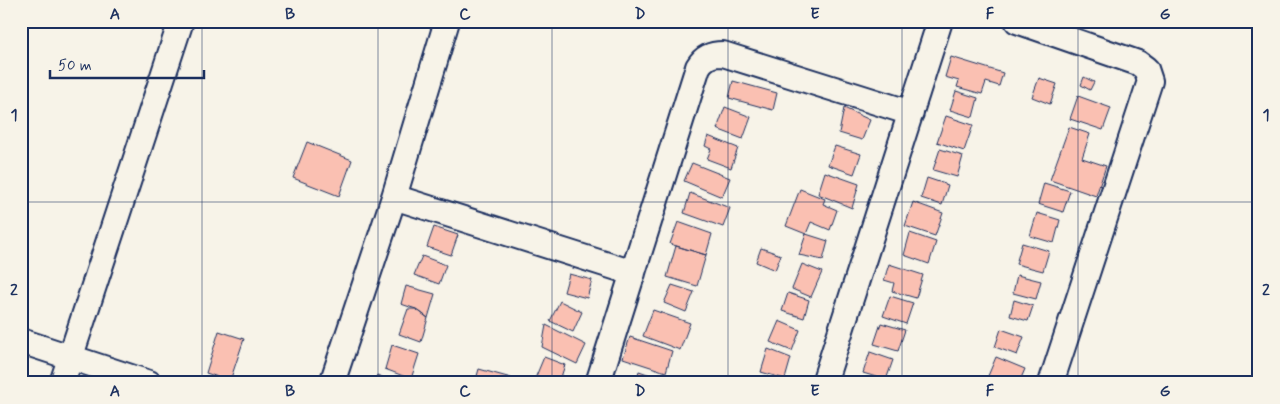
<svg xmlns="http://www.w3.org/2000/svg" width="1280" height="404" font-family="Mynerve,sans-serif">
  <style>
    .building { fill: #fac0b2; stroke: #1b2f5e }
    .lines { fill: none; stroke-linecap: round; stroke-linejoin: round }
    .street-casing { stroke: #1b2f5e; stroke-width: 28 }
    .street { stroke: #f7f3e8; stroke-width: 24 }
    .grid { fill: none; stroke: #1b2f5e; stroke-width: 1; stroke-opacity: 0.55 }
    .neatline { fill: none; stroke: #1b2f5e; stroke-width: 2 }
    .grid-label { font-size: 16px; text-anchor: middle; font-weight: bold; fill: #1b2f5e }
  </style>
  <rect width="100%" height="100%" fill="#f7f3e8"/>
  <filter id="ink" filterUnits="userSpaceOnUse"><feTurbulence type="fractalNoise" baseFrequency=".02" numOctaves="2"/><feDisplacementMap in="SourceGraphic" scale="10" xChannelSelector="R" yChannelSelector="G"/><feConvolveMatrix kernelMatrix="1 2 1 2 8 2 1 2 1" color-interpolation-filters="sRGB"/></filter>
  <g filter="url(#ink)">
    <path class="building" d="M951,57L1003,73L999,86L986,82L982,94L957,87L959,81L945,77Z
      M1084,77L1094,82L1090,90L1081,85Z
      M1039,78L1057,84L1050,104L1032,97Z
      M733,81L777,93L773,110L729,98Z
      M956,91L978,98L973,117L950,110Z
      M1078,96L1111,108L1103,130L1070,119Z
      M725,107L751,117L743,139L717,129Z
      M844,108L870,120L862,140L839,133Z
      M946,116L973,125L964,151L937,142Z
      M1069,127L1090,134L1082,158L1106,166L1096,196L1050,180Z
      M708,136L738,148L731,168L707,159L711,149L705,146Z
      M307,142L352,160L339,196L293,178Z
      M835,146L861,154L854,174L828,165Z
      M940,149L963,156L957,177L933,170Z
      M692,163L730,178L722,197L684,181Z
      M825,172L859,184L852,208L818,194Z
      M927,178L948,185L942,205L921,198Z
      M1044,183L1070,191L1063,212L1038,204Z
      M800,189L825,199L823,204L837,210L830,230L811,222L806,234L786,226Z
      M690,193L730,208L723,227L684,213Z
      M913,202L943,213L935,236L905,226Z
      M1037,213L1060,220L1054,243L1030,236Z
      M678,222L712,234L706,255L670,244Z
      M434,227L458,235L451,255L427,247Z
      M910,233L936,242L929,264L904,255Z
      M806,234L828,241L823,260L799,255Z
      M1022,243L1049,251L1043,271L1016,264Z
      M676,246L706,255L697,286L667,277Z
      M761,248L781,255L775,270L756,262Z
      M422,256L446,265L439,284L414,275Z
      M802,264L822,272L811,297L792,289Z
      M889,264L923,275L916,298L892,291L894,283L884,280Z
      M569,274L592,280L587,298L564,292Z
      M1017,275L1041,281L1036,299L1013,293Z
      M672,285L694,292L686,312L664,303Z
      M406,286L435,294L428,318L416,309L401,304Z
      M788,293L809,300L804,318L782,311Z
      M890,296L913,303L906,324L883,316Z
      M1014,300L1033,306L1028,321L1010,316Z
      M560,301L582,312L573,332L550,321Z
      M408,309H416L428,318L421,342L399,334Z
      M653,310L690,323L680,350L643,336Z
      M779,321L800,330L792,351L770,342Z
      M881,323L905,330L898,351L874,344Z
      M546,325L586,345L577,364L542,347Z
      M1001,329L1024,337L1017,355L995,347Z
      M219,331L244,339L230,381L206,373Z
      M630,337L672,351L666,372L623,358Z
      M392,345L419,354L411,379L385,369Z
      M768,349L791,358L785,379L761,372Z
      M870,352L893,360L886,380L863,373Z
      M544,357L565,365L559,383L534,381Z
      M996,357L1025,369L1019,383H1005L988,376Z
      M479,369L511,378L509,383H475Z
      M639,371L662,379L661,383H635Z
      M21,375L38,381L37,383H21Z
      M377,375L396,383H374Z"/>
    <g class="lines">
      <defs>
        <path id="street" d="M1017,21L1138,63L1146,69L1150,81L1051,383
          M394,197L633,273
          M21,341L149,383
          M62,383L181,21
          M332,383L394,197L447,21
          M598,383L698,67C704,57 711,54 723,54L911,113
          M824,383L940,21"/>
      </defs>
      <use href="#street" class="street-casing"/>
      <use href="#street" class="street"/>
    </g>
  </g>
  <path class="grid" d="M202,21V383M378,21V383M552,21V383M728,21V383M902,21V383M1078,21V383M21,202H1259"/>
  <rect width="1280" height="404" fill="none" stroke="#f7f3e8" stroke-width="55"/>
  <path d="M50 70v8h154v-8" fill="none" stroke="#1b2f5e" stroke-width="2.5"/>
  <text x="58" y="70" font-size="15" fill="#1b2f5e" stroke="#f7f3e8" stroke-width="4" paint-order="stroke">50 m</text>
  <rect x="28" y="28" width="1224" height="348" class="neatline"/>
  <g class="grid-label">
    <text x="115" y="19">A</text>
    <text x="290" y="19">B</text>
    <text x="465" y="19">C</text>
    <text x="640" y="19">D</text>
    <text x="815" y="19">E</text>
    <text x="990" y="19">F</text>
    <text x="1165" y="19">G</text>
    <text x="14" y="120">1</text>
    <text x="1266" y="120">1</text>
    <text x="14" y="295">2</text>
    <text x="1266" y="295">2</text>
    <text x="115" y="396">A</text>
    <text x="290" y="396">B</text>
    <text x="465" y="396">C</text>
    <text x="640" y="396">D</text>
    <text x="815" y="396">E</text>
    <text x="990" y="396">F</text>
    <text x="1165" y="396">G</text>
  </g>
</svg>
